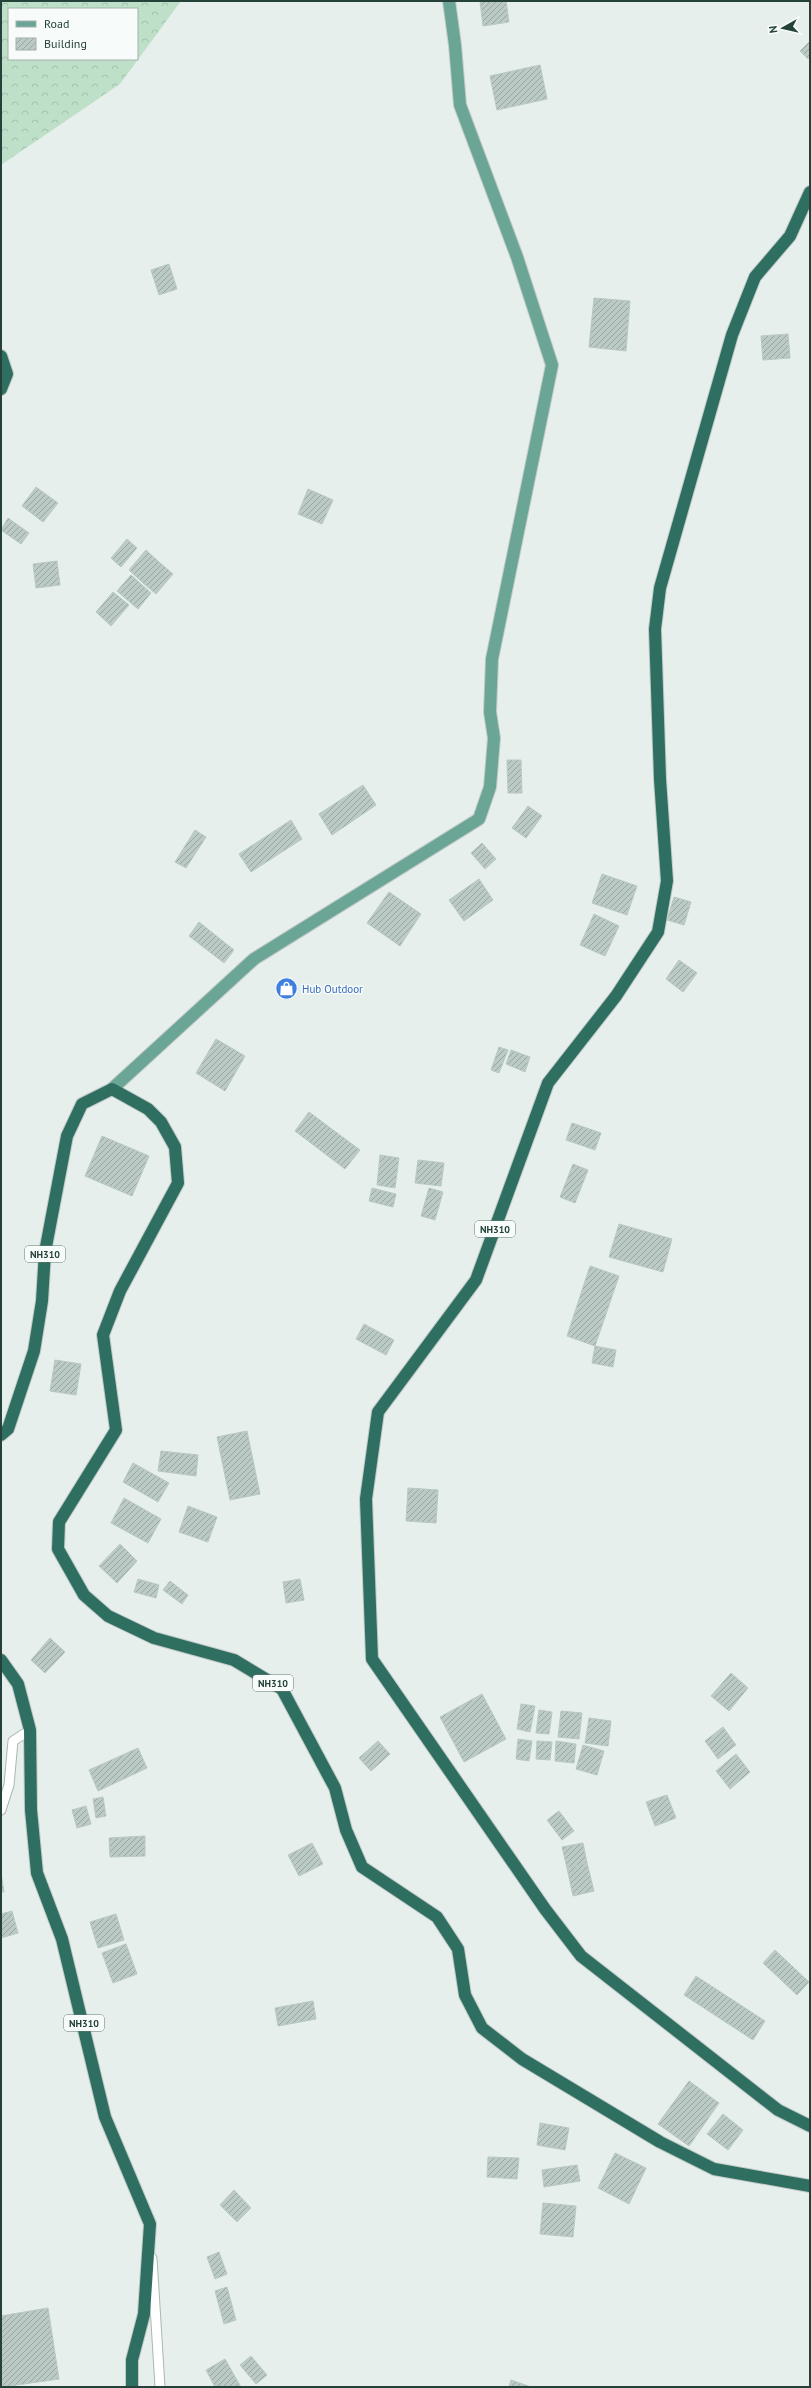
<svg xmlns="http://www.w3.org/2000/svg" width="811" height="2388" font-family="'PT Sans',sans-serif">
  <style>
    .forest { fill: url(#forest-crowns); fill-rule: evenodd }
    .building { fill: url(#building-hatch); stroke: #b8c9c2 }
    .lines { fill: none; stroke-linecap: round; stroke-linejoin: round }
    .lane-casing { stroke: #a8b8b2; stroke-width: 11 }
    .primary-casing { stroke: #c2cac8; stroke-width: 14 }
    .highway-casing { stroke: #c2cac8; stroke-width: 14 }
    .lane { stroke: #fff; stroke-width: 9 }
    .primary { stroke: #6aa596; stroke-width: 12 }
    .highway { stroke: #2f6f62; stroke-width: 12 }
    .labels { text-anchor: middle; dominant-baseline: central; stroke-width: 3; stroke-linejoin: round; paint-order: stroke }
    .shield { fill: #f7fbf9; stroke: #637a73; stroke-width: 1 }
    .shield-label { font-size: 10px; font-weight: bold; fill: #24423a }
    .shop-label { font-size: 11px; fill: #366cbe; stroke: #f7fbf9; text-anchor: start }
  </style>
  <defs>
    <pattern id="forest-crowns" width="20" height="18" patternUnits="userSpaceOnUse"><rect width="20" height="18" fill="#bfe0c8"/><path d="M2 6a3 3 0 1 1 6 0M12 15a3 3 0 1 1 6 0" fill="none" stroke="#a4c1ad"/></pattern>
    <pattern id="building-hatch" width="6" height="6" patternUnits="userSpaceOnUse"><rect width="6" height="6" fill="#bbcac4"/><path d="M-1 1l2-2M0 6l6-6M5 7l2-2" fill="none" stroke="#98a6a0"/></pattern>
  </defs>
  <rect width="100%" height="100%" fill="#e6efeb"/>
  <path class="forest" d="M1,1H181L120,84L1,165ZM9,9H137V59H9Z"/>
  <path class="building" d="M480,1H506L509,22L483,26Z
    M810,41V57L808,59L800,51Z
    M540,65L547,99L497,110L490,76Z
    M169,264L177,289L159,295L151,270Z
    M594,298L630,301L626,351L589,347Z
    M788,334L790,358L763,360L761,336Z
    M36,487L58,503L43,522L22,506Z
    M308,489L333,500L322,524L298,514Z
    M8,518L29,533L21,544L1,530Z
    M127,539L137,548L121,567L111,558Z
    M146,550L159,562L142,582L129,570Z
    M57,561L60,585L36,588L33,564Z
    M159,562L173,574L156,594L142,582Z
    M131,575L151,593L138,609L117,591Z
    M113,592L129,605L111,626L96,612Z
    M507,760H521L522,793H508Z
    M363,785L376,805L332,835L319,814Z
    M528,806L542,816L526,838L512,828Z
    M291,820L302,839L251,872L239,854Z
    M195,830L206,837L186,868L175,862Z
    M482,843L496,859L485,869L471,853Z
    M602,874L637,886L627,915L592,903Z
    M479,879L493,900L464,921L449,900Z
    M389,892L421,914L400,946L367,923Z
    M674,897L691,902L684,925L667,920Z
    M594,914L619,926L605,956L580,945Z
    M199,922L234,950L224,963L189,936Z
    M679,960L697,973L683,992L666,979Z
    M216,1039L245,1056L225,1091L196,1073Z
    M499,1047L508,1050L499,1073L491,1070Z
    M511,1050L530,1057L525,1072L506,1064Z
    M309,1112L360,1150L345,1169L295,1131Z
    M572,1123L601,1133L595,1150L566,1140Z
    M102,1136L149,1156L132,1196L85,1176Z
    M380,1155L399,1158L395,1188L377,1185Z
    M418,1160L444,1163L441,1186L415,1183Z
    M573,1164L588,1170L575,1203L560,1197Z
    M372,1188L396,1194L393,1207L369,1201Z
    M429,1188L443,1192L435,1220L421,1216Z
    M619,1224L672,1239L663,1272L609,1257Z
    M590,1266L619,1276L595,1346L567,1336Z
    M364,1324L394,1340L386,1355L356,1339Z
    M595,1346L616,1350L613,1367L592,1363Z
    M55,1360L81,1364L76,1395L50,1391Z
    M247,1431L260,1494L230,1500L217,1437Z
    M161,1451L198,1455L196,1476L158,1471Z
    M133,1463L169,1483L158,1502L123,1482Z
    M408,1488L438,1490L436,1523L406,1521Z
    M124,1498L161,1519L148,1543L111,1523Z
    M188,1506L217,1517L208,1542L179,1532Z
    M120,1544L137,1561L117,1583L99,1566Z
    M138,1579L159,1585L156,1598L134,1592Z
    M300,1579L304,1600L286,1603L283,1582Z
    M170,1581L188,1595L182,1604L163,1590Z
    M50,1638L65,1652L45,1673L31,1660Z
    M731,1673L748,1688L729,1711L711,1696Z
    M482,1694L506,1739L464,1762L440,1717Z
    M521,1704L535,1706L530,1732L517,1729Z
    M539,1710L552,1712L549,1734L536,1733Z
    M561,1711L582,1713L579,1739L558,1737Z
    M589,1718L611,1721L608,1746L585,1743Z
    M723,1727L736,1745L718,1759L705,1741Z
    M518,1739L532,1741L529,1761L516,1759Z
    M378,1741L390,1754L371,1771L359,1758Z
    M537,1741L552,1742L550,1760L536,1759Z
    M556,1741L576,1744L574,1763L555,1761Z
    M583,1745L604,1751L597,1775L576,1769Z
    M138,1748L147,1768L98,1791L89,1770Z
    M736,1754L750,1772L730,1789L716,1771Z
    M667,1795L676,1818L655,1826L646,1802Z
    M103,1797L106,1816L96,1818L93,1799Z
    M86,1806L91,1824L77,1828L72,1810Z
    M559,1811L574,1831L562,1840L547,1820Z
    M145,1836V1856L110,1857L109,1838Z
    M312,1843L323,1864L299,1876L288,1855Z
    M583,1843L587,1863L567,1868L562,1847Z
    M587,1863L594,1891L573,1896L567,1868Z
    M1,1873L4,1892H1Z
    M12,1911L18,1933L1,1938V1914Z
    M116,1914L124,1940L98,1948L90,1922Z
    M126,1944L137,1974L113,1983L102,1953Z
    M775,1950L809,1982L797,1995L763,1963Z
    M696,1976L765,2021L753,2040L684,1995Z
    M313,2001L316,2019L278,2026L275,2008Z
    M689,2081L719,2103L689,2146L658,2124Z
    M723,2114L743,2130L728,2150L707,2134Z
    M540,2123L569,2128L565,2150L537,2145Z
    M615,2153L646,2168L629,2204L598,2188Z
    M488,2157L519,2158L517,2179L487,2177Z
    M577,2165L580,2181L544,2187L542,2170Z
    M234,2190L251,2208L237,2222L220,2205Z
    M543,2203L576,2206L573,2237L540,2234Z
    M219,2252L227,2274L215,2279L207,2257Z
    M227,2287L236,2320L224,2324L215,2291Z
    M48,2308L59,2379L3,2387L1,2373V2316Z
    M251,2356L267,2375L256,2384L240,2365Z
    M225,2359L241,2387H215L206,2370Z
    M511,2380L531,2387H509Z"/>
  <g class="lines">
    <defs>
      <path id="lane" d="M1,1810L9,1785L13,1741L30,1730
        M152,2258L160,2387"/>
      <path id="primary" d="M112,1089L254,959L479,819L490,787L494,738L490,712L492,659L552,365L517,257L460,105L455,45L449,1"/>
      <path id="highway" d="M810,192L790,236L755,277L732,335L660,588L655,629L660,779L667,881L658,932L616,996L548,1083L476,1280L378,1412L366,1499L372,1659L545,1909L581,1956L778,2110L810,2126
        M1,356L7,374L1,389
        M1,1435L8,1429L34,1351L42,1301L45,1252L67,1136L82,1104L112,1089L148,1109L161,1122L175,1147L178,1183L120,1291L103,1335L116,1430L59,1522L58,1549L84,1595L108,1616L154,1638L234,1660L282,1689L335,1788L346,1830L362,1867L437,1917L458,1949L465,1995L482,2028L522,2059L660,2142L714,2169L810,2186
        M1,1660L18,1684L30,1730L31,1810L37,1873L62,1939L105,2117L150,2224L144,2314L132,2360V2387"/>
    </defs>
    <use href="#lane" class="lane-casing"/>
    <use href="#primary" class="primary-casing"/>
    <use href="#highway" class="highway-casing"/>
    <use href="#lane" class="lane"/>
    <use href="#primary" class="primary"/>
    <use href="#highway" class="highway"/>
  </g>
  <defs>
    <symbol id="shop-disc" viewBox="-11 -11 22 22"><circle r="9.5" fill="#3f7fe0" stroke="#f7fbf9"/><path d="M-5-2.5h2.3a2.7 3.5 0 0 1 5.4 0H5L5.5 6h-11ZM-1.5-2.5h3a1.5 2.3 0 0 0-3 0Z" fill="#fff"/></symbol>
  </defs>
  <g fill-rule="evenodd">
    <use href="#shop-disc" x="274" y="976" width="25" height="25"/>
  </g>
  <g class="labels">
    <g class="shield">
      <rect x="475" y="1221" width="40" height="16" rx="3"/>
      <rect x="25" y="1246" width="40" height="16" rx="3"/>
      <rect x="253" y="1675" width="40" height="16" rx="3"/>
      <rect x="64" y="2015" width="40" height="16" rx="3"/>
    </g>
    <g class="shield-label">
      <text x="495" y="1229">NH310</text>
      <text x="45" y="1254">NH310</text>
      <text x="273" y="1683">NH310</text>
      <text x="84" y="2023">NH310</text>
    </g>
    <g class="shop-label">
      <text x="302" y="989">Hub Outdoor</text>
    </g>
  </g>
  <rect width="811" height="2388" fill="none" stroke="#24423a" stroke-width="4"/>
  <rect x="8" y="8" width="130" height="52" fill="#f7fbf9" stroke="#a3b1ad"/>
  <rect x="16" y="21" width="20" height="6" fill="#6aa596" stroke="#a3b1ad"/>
  <text x="44" y="28" font-size="12" fill="#24423a">Road</text>
  <rect x="16" y="38" width="20" height="12" fill="url(#building-hatch)" stroke="#a3b1ad"/>
  <text x="44" y="48" font-size="12" fill="#24423a">Building</text>
  <g transform="translate(783 28) rotate(262)" stroke="#f7fbf9" stroke-width="3" paint-order="stroke">
  <path d="M0-3L7 15L0 10L-7 15Z" fill="#24423a"/>
  <text y="-6" font-size="11" font-weight="bold" text-anchor="middle" fill="#24423a">N</text>
  </g>
</svg>
